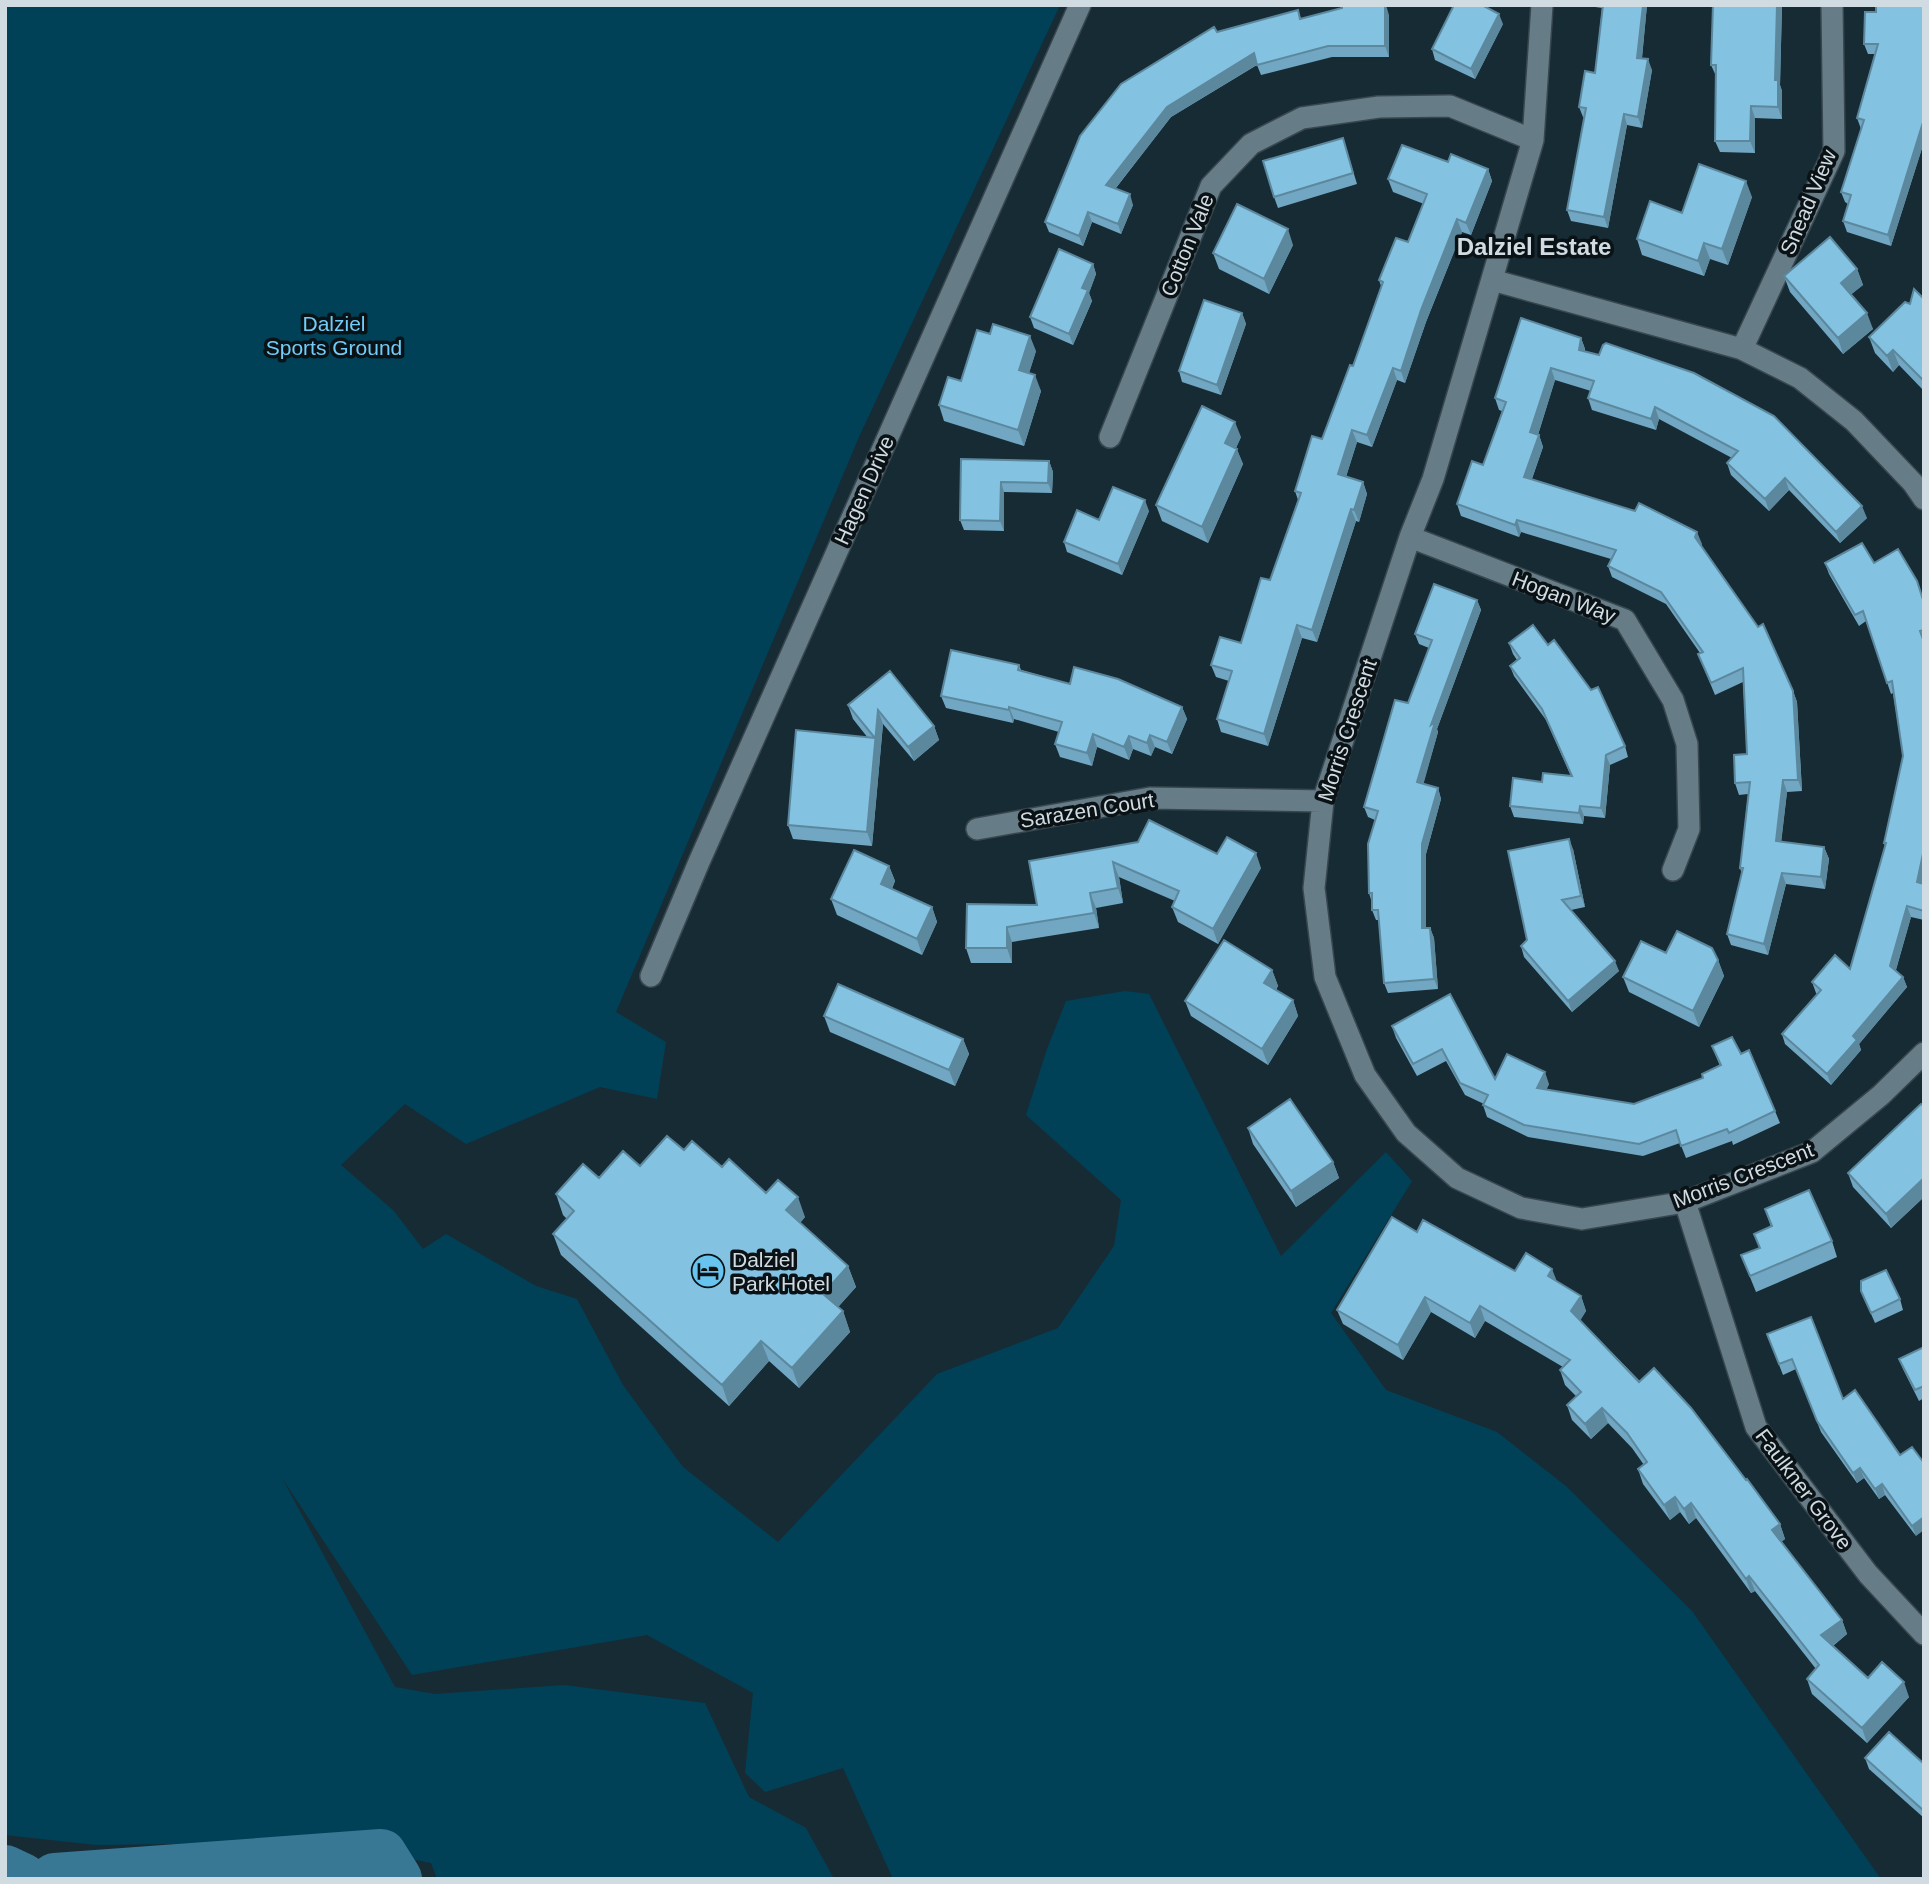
<svg xmlns="http://www.w3.org/2000/svg" width="1929" height="1884" font-family="Helvetica,sans-serif">
  <style>
    .green { fill: #014158 }
    .lines { fill: none; stroke-linecap: round; stroke-linejoin: round }
    .river { stroke: #397894; stroke-width: 52 }
    .street-casing { stroke: #38474f; stroke-width: 24 }
    .street { stroke: #667c87; stroke-width: 21 }
    .wall { fill: #71a7c2 }
    .shaded-wall { fill: #5c889e }
    .building { fill: #83c2e1; stroke: #5c889e; stroke-width: 2 }
    .labels { text-anchor: middle; dominant-baseline: central; stroke-width: 7; stroke-linejoin: round; paint-order: stroke }
    .street-label { font-size: 21px; fill: #d0dbe2; stroke: #0a1216 }
    .park-label { font-size: 21px; fill: #70cdf9; stroke: #0a1216 }
    .poi-label { font-size: 21px; fill: #d0dbe2; stroke: #0a1216; text-anchor: start }
    .quarter-label { font-size: 24px; font-weight: bold; fill: #d0dbe2; stroke: #0a1216 }
  </style>
  <rect width="100%" height="100%" fill="#172b34"/>
  <path class="green" d="M5,5H1060L859,437L616,1012L666,1042L657,1099L600,1087L466,1144L405,1104L341,1165L394,1211L423,1249L446,1234L536,1286L577,1299L623,1385L683,1467L778,1542L937,1374L1058,1328L1114,1246L1121,1200L1026,1115L1047,1049L1066,1001L1125,991L1149,994L1281,1256L1386,1152L1412,1181L1331,1313L1386,1390L1497,1432L1566,1486L1692,1611L1881,1879H893L843,1768L765,1792L745,1773L753,1693L647,1635L412,1675L282,1478L395,1687L435,1694L564,1685L705,1703L749,1797L806,1828L834,1879H437L431,1863L325,1842L96,1845L5,1835Z"/>
  <g class="lines">
    <path class="river" d="M5,1871L22,1879
      M55,1879L381,1855L396,1879"/>
    <defs>
      <path id="street" d="M1542,5L1533,140L1433,479L1410,537L1323,801L1314,888L1325,977L1365,1075L1406,1133L1457,1178L1521,1208L1582,1219L1685,1202L1812,1152L1881,1095L1924,1053
        M1492,280L1742,349L1800,378L1854,421L1913,483L1924,499
        M1742,349L1834,151L1832,5
        M1110,437L1211,186L1251,144L1302,118L1379,107L1450,106L1533,140
        M1410,537L1625,620L1673,700L1687,744L1689,829L1673,870
        M977,829L1150,798L1323,801
        M651,976L699,862L1080,5
        M1685,1202L1756,1427L1868,1574L1924,1634"/>
    </defs>
    <use href="#street" class="street-casing"/>
    <use href="#street" class="street"/>
  </g>
  <path class="wall" d="M1582,5H1647L1642,58L1652,70L1642,128L1627,125L1608,228L1571,221L1567,210L1585,118L1583,117L1579,107L1595,73L1602,8Z
    M1713,5H1782L1780,85L1782,91V119L1755,118V153L1720,152L1715,141L1716,76L1711,65Z
    M1924,5V142L1891,246L1847,232L1843,221L1848,204L1845,202L1841,192L1861,129L1857,118L1875,54H1868L1864,44L1876,12Z
    M1298,10L1301,19L1389,15V57H1332L1261,75L1257,65L1171,117L1116,188L1133,205L1121,234L1092,222L1083,246L1049,232L1045,222L1217,32Z
    M1503,24L1475,79L1435,60L1432,49Z
    M1343,138L1357,184L1278,208L1274,197Z
    M1448,162L1488,169L1492,181L1471,235L1462,232L1426,322L1405,383L1397,380L1372,447L1357,442L1346,477L1363,482L1367,494L1359,522L1356,521L1317,642L1302,638L1268,746L1221,732L1217,719L1229,681L1216,677L1211,665L1241,643L1270,580L1298,500L1295,491L1322,439L1353,366L1381,286L1379,280L1408,242L1424,204L1393,192L1388,179Z
    M1752,197L1728,265L1710,259L1704,276L1642,255L1637,239L1682,213Z
    M1293,245L1269,294L1219,269L1213,253Z
    M1093,264L1096,274L1089,293L1092,301L1073,345L1034,328L1030,317Z
    M1857,269L1863,285L1851,294L1873,329L1843,354L1790,292L1784,276Z
    M1924,299V391L1899,365L1893,372L1875,353L1869,337L1910,304Z
    M1242,313L1246,324L1221,395L1182,382L1179,371Z
    M1581,338L1585,349V351L1867,518L1840,543L1789,490L1769,511L1731,475L1727,463L1732,458L1659,419L1656,430L1592,410L1588,398L1591,391L1555,380L1538,435H1539L1543,447L1532,479L1702,544L1701,545L1793,691L1797,702L1802,791L1787,792L1781,842L1824,847L1829,859L1825,889L1786,884L1768,955L1731,945L1727,934L1742,874L1740,868L1748,794L1739,795L1735,783L1747,754L1743,682L1715,695L1698,654L1700,653L1666,604L1612,577L1608,566L1611,559L1521,532L1519,537L1461,516L1457,504L1483,465L1502,411L1499,410L1495,398Z
    M1036,351L1029,373L1041,391L1024,446L944,421L939,405L961,381Z
    M1241,437L1236,448L1243,464L1208,543L1162,521L1156,505Z
    M961,459L1049,461L1053,472L1052,493L1004,492V531L964,530L960,520Z
    M1149,511L1122,575L1067,552L1064,542L1099,520Z
    M1825,563H1874L1924,602V878L1923,884H1924V920L1911,917L1896,970L1903,977L1907,987L1859,1044L1861,1050L1831,1085L1785,1044L1782,1034L1817,994L1816,993L1812,982L1850,969L1885,846L1884,843L1903,756L1893,693L1891,694L1866,621L1859,626L1829,574Z
    M1477,600L1481,610L1437,729L1438,732L1423,784L1438,788L1441,799L1426,854V928H1430L1434,938L1438,989L1388,993L1384,983L1379,920H1376L1372,910V903L1369,893L1375,820L1368,817L1364,807L1408,703L1429,648L1419,644L1415,634Z
    M1509,643L1625,746L1628,757L1610,765L1605,818L1584,816L1583,824L1514,817L1510,806L1542,782L1571,776L1546,720L1514,676L1510,666L1517,660L1513,654Z
    M1019,665L1021,670L1070,684L1182,707L1187,719L1172,754L1155,747L1151,756L1133,749L1129,760L1097,747L1092,766L1060,757L1055,744L1059,732L1014,719L1013,723L946,708L941,696Z
    M890,671L934,726L939,740L914,761L883,724L872,846L793,839L788,825L868,738L853,719L848,705Z
    M1573,849L1585,907L1571,910L1619,971L1572,1012L1524,957L1521,946L1527,940Z
    M1029,861L1261,868L1218,944L1178,922L1172,907L1175,901L1119,877L1123,903L1096,908L1099,928L1012,942V963H971L966,948L1037,905Z
    M889,866L895,881L892,889L932,907L937,922L922,955L837,915L831,899Z
    M1666,953L1718,960L1724,976L1699,1027L1629,992L1623,977Z
    M1272,970L1278,986L1276,990L1293,1000L1298,1016L1268,1065L1191,1016L1185,1001Z
    M1450,994L1495,1079L1549,1084L1546,1090L1634,1104L1703,1078L1720,1066L1712,1046L1741,1054L1775,1111L1780,1123L1733,1145L1732,1141L1686,1158L1680,1143L1643,1156L1528,1137L1487,1117L1483,1105L1484,1104L1465,1095L1446,1061L1417,1076L1396,1038L1392,1026Z
    M824,1016L963,1039L969,1054L955,1086L830,1032Z
    M1924,1106V1197L1891,1228L1853,1187L1848,1173Z
    M1248,1128L1333,1162L1339,1178L1296,1207L1253,1144Z
    M684,1150L722,1167L805,1217L800,1223L848,1266L856,1287L838,1307L843,1311L850,1332L799,1388L769,1361L729,1406L561,1255L553,1234L567,1219L563,1215L556,1194Z
    M1765,1209L1832,1241L1837,1257L1756,1292L1741,1255L1759,1248L1771,1227Z
    M1417,1232L1515,1271L1557,1282L1581,1296L1586,1311L1580,1320L1780,1524L1785,1539L1781,1542L1842,1620L1847,1634L1833,1646L1868,1678L1909,1697L1867,1743L1812,1694L1807,1679L1816,1669L1755,1591L1751,1593L1696,1518L1689,1524L1680,1512L1670,1520L1643,1484L1638,1469L1644,1465L1632,1448L1608,1423L1591,1439L1572,1420L1567,1405L1576,1396L1565,1385L1560,1370L1563,1367L1485,1321L1475,1338L1431,1312L1403,1360L1343,1324L1337,1310Z
    M1861,1291L1900,1299L1903,1310L1875,1323Z
    M1767,1334L1843,1399L1900,1455L1916,1536L1885,1495L1879,1499L1864,1478L1857,1483L1821,1432L1796,1369L1783,1375Z
    M1924,1347V1398L1919,1401L1903,1369L1899,1359Z
    M1865,1758L1924,1764V1818L1869,1769Z"/>
  <path class="shaded-wall" d="M1386,5L1389,15V57L1385,46Z
    M1643,5H1647L1641,68L1637,58Z
    M1777,5H1782L1780,85L1782,91V119L1778,107L1775,80Z
    M1499,14L1503,24L1475,79L1471,69Z
    M1254,53L1258,64L1171,117L1110,195L1106,185L1167,107Z
    M1648,59L1652,70L1642,128L1638,117Z
    M1751,106L1755,118V153L1750,141Z
    M1624,114L1627,125L1608,228L1604,217Z
    M1924,119V142L1891,246L1888,235Z
    M1488,169L1492,181L1471,235L1466,223Z
    M1746,181L1752,197L1728,265L1722,249Z
    M1130,194L1133,205L1121,234L1118,224Z
    M1088,212L1092,222L1083,246L1079,236Z
    M1457,219L1462,232L1426,322L1405,383L1401,371L1421,310Z
    M1288,229L1293,245L1269,294L1264,279Z
    M1704,243L1710,259L1704,276L1698,261Z
    M1093,264L1096,274L1089,293L1092,301L1073,345L1069,334L1082,288Z
    M1857,269L1863,285L1847,298L1841,283Z
    M1242,313L1246,324L1221,395L1217,385Z
    M1867,313L1873,329L1843,354L1838,338Z
    M1030,336L1036,351L1025,386L1019,370Z
    M1581,338L1585,349L1583,362L1579,350Z
    M1893,350L1899,365L1893,372L1887,356Z
    M1393,368L1397,380L1372,447L1367,435Z
    M1551,368L1555,380L1535,444L1530,432Z
    M1035,375L1041,391L1024,446L1018,430Z
    M1655,407L1659,419L1656,430L1651,419Z
    M1235,422L1241,437L1231,459L1225,443Z
    M1352,430L1357,442L1343,486L1338,474Z
    M1539,435L1543,447L1528,489L1524,477Z
    M1237,449L1243,464L1208,543L1202,527Z
    M1049,461L1053,472L1052,493L1048,483Z
    M1785,478L1789,490L1769,511L1765,499Z
    M1001,482L1004,492V531L1000,521Z
    M1363,482L1367,494L1359,522L1354,510Z
    M1145,500L1149,511L1122,575L1118,564Z
    M1862,506L1867,518L1840,543L1836,532Z
    M1351,509L1356,521L1317,642L1312,630Z
    M1517,520L1521,532L1519,537L1515,525Z
    M1697,532L1702,544L1699,549L1695,537Z
    M1477,600L1481,610L1437,729L1438,732L1421,793L1417,782L1431,725Z
    M1297,625L1302,638L1268,746L1264,734Z
    M1793,691L1797,702L1802,791L1798,780Z
    M1009,707L1014,719L1013,723L1009,710Z
    M1182,707L1187,719L1172,754L1167,742Z
    M878,710L883,724L872,846L867,832Z
    M934,726L939,740L914,761L908,747Z
    M1093,734L1097,747L1092,766L1087,753Z
    M1150,735L1155,747L1151,756L1147,743Z
    M1129,736L1133,749L1129,760L1124,747Z
    M1606,755L1610,765L1605,818L1601,808Z
    M1783,780L1787,792L1780,853L1776,841Z
    M1438,788L1441,799L1426,854V939L1422,928V844Z
    M1580,806L1584,816L1583,824L1579,813Z
    M1569,839L1573,849L1585,907L1581,896Z
    M1824,847L1829,859L1825,889L1821,877Z
    M1924,849V878L1921,892L1917,882Z
    M1256,853L1261,868L1218,944L1213,929Z
    M1113,862L1119,877L1123,903L1118,888Z
    M889,866L895,881L887,899L881,884Z
    M1782,873L1786,884L1768,955L1764,944Z
    M1090,893L1096,908L1099,928L1094,913Z
    M1907,906L1911,917L1894,976L1890,966Z
    M932,907L937,922L922,955L917,939Z
    M1007,927L1012,942V963L1007,948Z
    M1430,928L1434,938L1438,989L1434,979Z
    M1718,960L1724,976L1699,1027L1693,1011Z
    M1615,961L1619,971L1572,1012L1568,1001Z
    M1272,970L1278,986L1270,998L1264,983Z
    M1903,977L1907,987L1859,1044L1861,1050L1831,1085L1827,1074L1853,1036Z
    M1293,1000L1298,1016L1268,1065L1262,1049Z
    M963,1039L969,1054L955,1086L949,1070Z
    M1545,1072L1549,1084L1541,1100L1537,1088Z
    M1333,1162L1339,1178L1296,1207L1291,1191Z
    M1924,1178V1197L1891,1228L1886,1214Z
    M798,1197L805,1217L793,1231L786,1210Z
    M848,1266L856,1287L831,1315L823,1294Z
    M1552,1269L1558,1284L1548,1276Z
    M1581,1296L1586,1311L1577,1326L1571,1311Z
    M1425,1297L1431,1312L1403,1360L1398,1345Z
    M1480,1306L1485,1321L1475,1338L1470,1323Z
    M843,1311L850,1332L799,1388L792,1368Z
    M761,1341L769,1361L729,1406L722,1385Z
    M1602,1408L1608,1423L1591,1439L1585,1424Z
    M1860,1468L1864,1478L1857,1483L1853,1473Z
    M1882,1484L1885,1495L1879,1499L1875,1489Z
    M1675,1497L1680,1512L1670,1520L1664,1505Z
    M1691,1503L1696,1518L1689,1524L1684,1509Z
    M1924,1517V1530L1916,1536L1912,1526Z
    M1780,1524L1785,1539L1777,1545L1772,1530Z
    M1749,1576L1755,1591L1751,1593L1746,1579Z
    M1842,1620L1847,1634L1827,1650L1821,1635Z
    M1904,1682L1909,1697L1867,1743L1862,1728Z"/>
  <path class="building" d="M1342,5H1385V46H1328L1257,65L1254,53L1167,107L1106,185L1130,194L1118,224L1088,212L1079,236L1045,222L1080,136L1121,84L1214,27L1217,32L1298,10L1300,19L1342,8Z
    M1454,5H1482L1499,14L1471,69L1432,49Z
    M1603,5H1643L1637,58L1648,59L1638,117L1624,114L1604,217L1567,210L1586,108L1579,107L1585,71L1595,73Z
    M1713,5H1777L1775,80H1778V107L1751,106L1750,141H1715L1716,65H1711Z
    M1876,5H1924V119L1888,235L1843,221L1851,195L1841,192L1864,120L1857,118L1878,44H1864L1865,12H1876Z
    M1343,138L1353,173L1274,197L1263,161Z
    M1402,145L1448,162L1451,154L1488,169L1466,223L1457,219L1421,310L1401,371L1393,368L1367,435L1352,430L1338,474L1363,482L1354,510L1351,509L1312,630L1297,625L1264,734L1217,719L1232,671L1211,665L1220,637L1241,643L1261,578L1270,580L1301,493L1295,491L1312,436L1322,439L1350,365L1353,366L1383,282L1379,280L1396,238L1408,242L1427,194L1388,179Z
    M1699,164L1746,181L1722,249L1704,243L1698,261L1637,239L1650,201L1682,213Z
    M1237,204L1288,229L1264,279L1213,253Z
    M1830,237L1857,269L1841,283L1867,313L1838,338L1784,276Z
    M1059,249L1093,264L1082,288L1088,290L1069,334L1030,317Z
    M1914,289L1924,299V381L1893,350L1887,356L1869,337L1905,302L1910,304Z
    M1204,300L1242,313L1217,385L1179,371Z
    M1521,318L1581,338L1579,350L1599,355L1603,345L1606,343L1694,373L1774,416L1862,506L1836,532L1785,478L1765,499L1727,463L1738,451L1655,407L1651,419L1588,398L1594,381L1551,368L1530,432L1539,435L1524,477L1635,511L1639,503L1697,532L1695,537L1758,627L1763,624L1793,691L1798,780H1783L1776,841L1824,847L1821,877L1782,873L1764,944L1727,934L1743,868H1740L1750,782L1735,783L1734,755L1747,754L1743,668L1711,683L1698,654L1703,652L1661,592L1608,566L1616,550L1517,520L1515,525L1457,504L1472,461L1483,465L1506,402L1495,398Z
    M993,324L1030,336L1019,370L1035,375L1018,430L939,405L948,377L961,381L977,330L990,334Z
    M1202,406L1235,422L1225,443L1237,449L1202,527L1156,505Z
    M961,459L1049,461L1048,483L1001,482L1000,521L960,520Z
    M1113,487L1145,500L1118,564L1064,542L1077,510L1099,520Z
    M1862,543L1874,563L1898,549L1917,581L1924,603V630L1920,631L1924,642V849L1917,882L1924,884V911L1907,906L1890,966L1903,977L1853,1036L1857,1040L1827,1074L1782,1034L1821,990L1812,982L1835,955L1850,969L1886,843H1884L1903,756L1892,681L1887,683L1863,611L1855,615L1825,563Z
    M1434,584L1477,600L1431,725L1435,722L1417,782L1438,788L1422,844V928H1430L1434,979L1384,983L1378,910H1372V893H1369L1368,844L1378,811L1364,807L1395,700L1408,703L1432,640L1415,634Z
    M1533,625L1548,645L1554,640L1591,690L1598,687L1625,746L1606,755L1601,808L1580,806L1579,813L1510,806L1513,778L1542,782L1543,773L1572,776L1542,709L1510,666L1520,658L1509,643Z
    M951,650L1019,665L1018,670L1070,684L1074,667L1118,679L1182,707L1167,742L1150,735L1147,743L1129,736L1124,747L1093,734L1087,753L1055,744L1062,722L1009,707V710L941,696Z
    M890,671L934,726L908,747L878,710L867,832L788,825L796,730L875,738L848,705Z
    M1149,820L1217,854L1227,837L1256,853L1213,929L1172,907L1179,891L1113,862L1118,888L1090,893L1094,913L1007,927V948H966L967,904L1037,905L1029,861L1138,842Z
    M1569,839L1581,896L1562,900L1615,961L1568,1001L1521,946L1527,940L1508,851Z
    M854,850L889,866L881,884L932,907L917,939L831,899Z
    M1677,931L1712,948L1718,960L1693,1011L1623,977L1641,941L1666,953Z
    M1224,940L1272,970L1264,983L1293,1000L1262,1049L1185,1001Z
    M838,984L963,1039L949,1070L824,1016Z
    M1450,994L1495,1079L1507,1054L1545,1072L1537,1088L1634,1104L1703,1078L1702,1074L1721,1065L1712,1046L1732,1037L1741,1054L1749,1050L1775,1111L1729,1133L1727,1129L1681,1146L1676,1130L1639,1144L1524,1125L1483,1105L1488,1095L1460,1083L1442,1049L1413,1064L1392,1026Z
    M1290,1099L1333,1162L1291,1191L1248,1128Z
    M1921,1104L1924,1106V1178L1886,1214L1848,1173Z
    M667,1136L684,1150L692,1141L722,1167L729,1159L766,1193L778,1180L798,1197L786,1210L848,1266L823,1294L843,1311L792,1368L761,1341L722,1385L553,1234L574,1211L556,1194L583,1164L599,1178L623,1151L640,1166Z
    M1809,1190L1832,1241L1750,1276L1741,1255L1760,1248L1754,1234L1772,1226L1765,1209Z
    M1392,1217L1417,1232L1423,1220L1515,1271L1526,1253L1552,1269L1548,1276L1581,1296L1571,1311L1639,1382L1654,1368L1691,1408L1746,1480L1747,1479L1780,1524L1772,1530L1842,1620L1821,1635L1868,1678L1882,1662L1904,1682L1862,1728L1807,1679L1819,1665L1749,1576L1746,1579L1691,1503L1684,1509L1675,1497L1664,1505L1638,1469L1647,1462L1627,1433L1602,1408L1585,1424L1567,1405L1581,1392L1560,1370L1570,1360L1480,1306L1470,1323L1425,1297L1398,1345L1337,1310Z
    M1886,1270L1900,1299L1871,1313L1861,1291V1281Z
    M1811,1317L1843,1399L1855,1390L1900,1455L1912,1447L1924,1463V1517L1912,1526L1882,1484L1875,1489L1860,1468L1853,1473L1817,1421L1792,1359L1779,1364L1767,1334Z
    M1924,1347V1386L1915,1390L1899,1359Z
    M1889,1732L1924,1764V1809L1923,1810L1865,1758Z"/>
  <defs>
    <symbol id="hotel-disc" viewBox="-11 -11 22 22"><circle r="9.5" fill="#66c4ef" stroke="#0a1216"/><path d="M-6-4.5h1.5V1H6V5H4.5V3h-9V5H-6ZM-4 0a1.8 1.8 0 1 1 3.6 0ZM.5 0V-2.5h3Q6-2.5 6 0Z" fill="#111"/></symbol>
  </defs>
  <g fill-rule="evenodd">
    <use href="#hotel-disc" x="689" y="1252" width="38" height="38"/>
  </g>
  <g class="labels">
    <g class="street-label">
      <text transform="translate(1808 202) rotate(-67)">Snead View</text>
      <text transform="translate(1187 245) rotate(-68)">Cotton Vale</text>
      <text transform="translate(864 490) rotate(-66)">Hagen Drive</text>
      <text transform="translate(1564 597) rotate(21)">Hogan Way</text>
      <text transform="translate(1347 730) rotate(-72)">Morris Crescent</text>
      <text transform="translate(1087 810) rotate(-9)">Sarazen Court</text>
      <text transform="translate(1743 1175) rotate(-21)">Morris Crescent</text>
      <text transform="translate(1804 1489) rotate(53)">Faulkner Grove</text>
    </g>
    <g class="park-label">
      <text x="334" y="323">Dalziel<tspan x="334" dy="24">Sports Ground</tspan></text>
    </g>
    <g class="poi-label">
      <text x="732" y="1259">Dalziel<tspan x="732" dy="24">Park Hotel</tspan></text>
    </g>
    <g class="quarter-label">
      <text x="1534" y="246">Dalziel Estate</text>
    </g>
  </g>
  <rect width="1929" height="1884" fill="none" stroke="#d0dbe2" stroke-width="14"/>
</svg>
